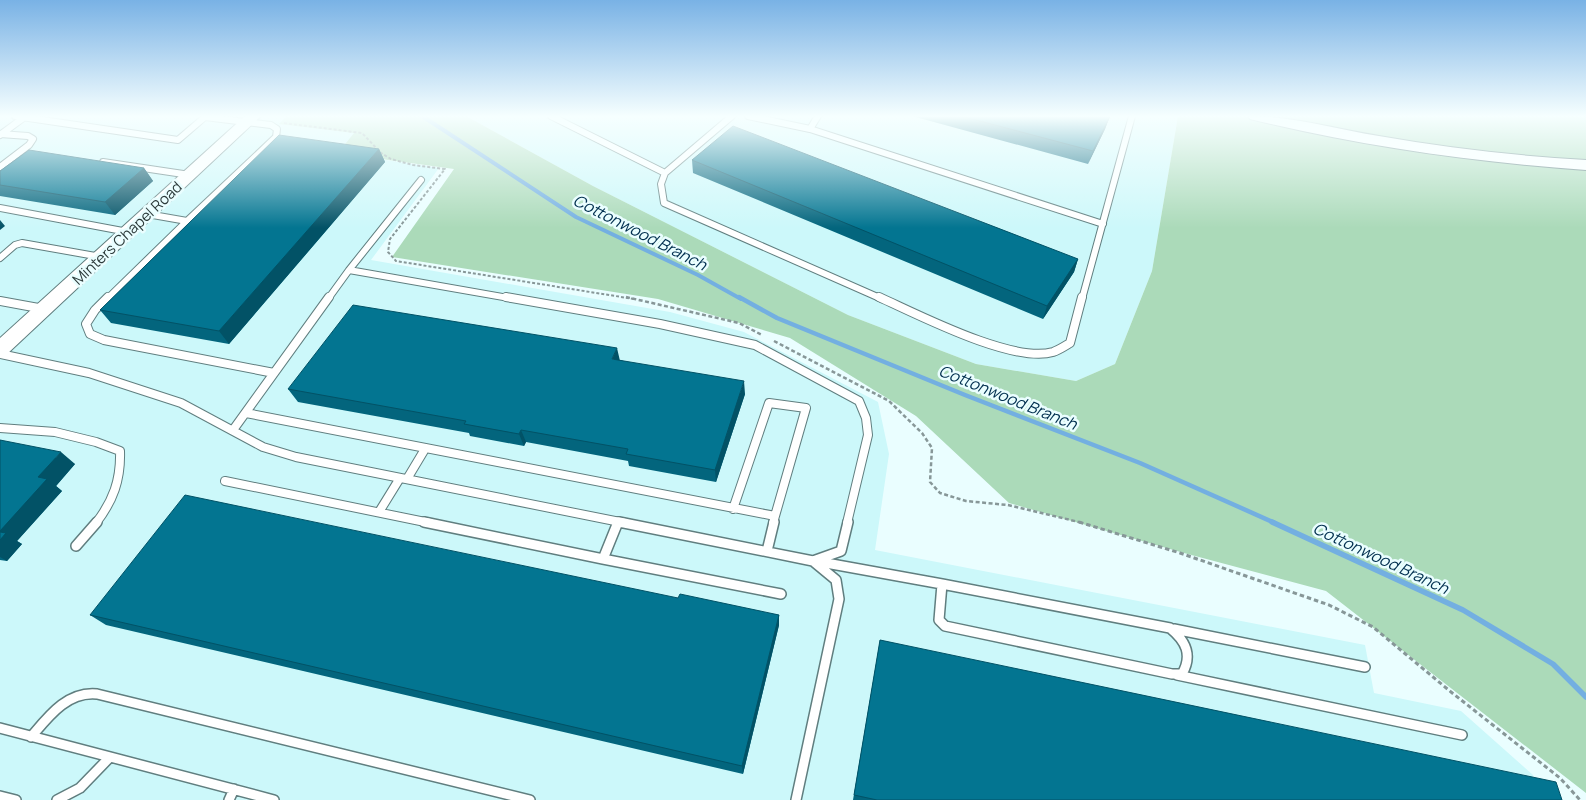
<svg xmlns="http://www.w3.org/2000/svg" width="1586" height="800" font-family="Manrope,sans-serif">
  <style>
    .built { fill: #ccf8fa }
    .green { fill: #abdab9 }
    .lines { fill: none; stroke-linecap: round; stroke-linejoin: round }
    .stream-far2 { stroke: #73afe1; stroke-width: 4 }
    .stream-far1 { stroke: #73afe1; stroke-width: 4.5 }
    .stream { stroke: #73afe1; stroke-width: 5.5 }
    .service-far2-casing { stroke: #607e7f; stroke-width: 8 }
    .service-far1-casing { stroke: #607e7f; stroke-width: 10 }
    .service-casing { stroke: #607e7f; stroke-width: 12 }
    .tertiary-casing { stroke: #607e7f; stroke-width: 2 }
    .path-far2 { stroke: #879798; stroke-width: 2; stroke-dasharray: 3 2; stroke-linecap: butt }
    .path-far1 { stroke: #879798; stroke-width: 2.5; stroke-dasharray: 4 2.5; stroke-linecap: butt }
    .path { stroke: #879798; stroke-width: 3; stroke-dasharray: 4.5 3; stroke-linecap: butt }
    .service-far2 { stroke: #fff; stroke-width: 6 }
    .service-far1 { stroke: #fff; stroke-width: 8 }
    .service { stroke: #fff; stroke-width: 9 }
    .tertiary { fill: #fff; fill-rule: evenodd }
    .wall { fill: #03657d }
    .shaded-wall { fill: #025266 }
    .building { fill: #037591; stroke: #025266 }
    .labels { text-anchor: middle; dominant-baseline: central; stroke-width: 5; stroke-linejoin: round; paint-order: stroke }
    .street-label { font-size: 15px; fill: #2d3b3b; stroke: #eafeff }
    .water-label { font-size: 16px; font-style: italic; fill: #002f4f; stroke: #eafeff }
  </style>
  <rect width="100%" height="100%" fill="#eafeff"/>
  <path class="built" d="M0,116H287L280,124L355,133L339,153L439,168L371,260L670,312L744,332L878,402L889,454L875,550L1365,645L1374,693L1461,711L1533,775L1541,800H0Z
    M466,116H1178L1152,271L1115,364L1076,381L976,364L848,315L593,186Z"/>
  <path class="green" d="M287,116H466L593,186L848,315L976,364L1076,381L1115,364L1152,271L1178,116H1586V793L1326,591L1184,553L1009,503L916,416L790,338L658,299L392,257L454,169L338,153L354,133L279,124Z"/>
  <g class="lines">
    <path class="stream-far2" d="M422,116L576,217L698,275L741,299"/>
    <path class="stream-far1" d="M739,297L777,318L965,395L1140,463L1275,523"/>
    <path class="stream" d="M1272,522L1463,610L1553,664L1586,697"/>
    <defs>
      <path id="service-far2" d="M15,116L178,140L206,116
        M551,116L665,173L661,184L664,203L882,299
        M748,116L810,129L818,116
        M810,129L1103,224
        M0,134L28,136L33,139L29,145L0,167
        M0,135L26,116
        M103,162L190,175
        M665,173L732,116
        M0,208L128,232
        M187,221L276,137L277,129L271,125L205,117
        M0,258L15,245L22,243L101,257
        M349,270L421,180
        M107,299L187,221L147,214
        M328,299L349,270L514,299
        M1082,299L1132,116"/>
      <path id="service-far1" d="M108,297L95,310L86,324L90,334L104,340L274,373
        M506,297L660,324L755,345L859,401L866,418L868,435L847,523
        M879,297C917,314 1013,364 1053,352C1059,350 1065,346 1070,343L1082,297
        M0,301L44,309
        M0,354L89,373L181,403L263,447L296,457L625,523
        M246,413L775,516L773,523
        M0,428L55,432L96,442L120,451C121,480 113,501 96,523
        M233,430L329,297
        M407,479L425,449
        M225,481L430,523
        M733,509L769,403L806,408L775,516
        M379,512L400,478"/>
      <path id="service" d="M424,522L603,559L618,522
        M619,522L813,561L836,580L839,599L796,800
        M76,546L97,522
        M767,551L774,522
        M603,559L781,594
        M813,561L841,551L848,522
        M815,561L942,584
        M942,584L1170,628C1186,641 1193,655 1182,674H1172L945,626L939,620Z
        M1174,629L1365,667
        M1177,675L1462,735
        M0,728L274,800
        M31,737C48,717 67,691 97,694L530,800
        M0,796L16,800
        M57,800L80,788L110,757
        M229,800L234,789"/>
      <path id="tertiary" d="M245,116H261L7,354L0,356V338Z
        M1248,116C1292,116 1335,129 1379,136C1447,148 1516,156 1586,160V170C1473,162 1360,146 1250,119Z"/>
    </defs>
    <use href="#service-far2" class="service-far2-casing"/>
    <use href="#service-far1" class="service-far1-casing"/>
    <use href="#service" class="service-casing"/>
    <use href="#tertiary" class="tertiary-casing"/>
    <path class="path-far2" d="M284,123L362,133L381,153L391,159L413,165L445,169L390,239L388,252L396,261L634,299"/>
    <path class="path-far1" d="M626,297L739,323L762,335
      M774,341L889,401L922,433L932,448L930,482L940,493L966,501L1008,505L1083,523"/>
    <path class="path" d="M1079,522L1180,553L1329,605L1373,627L1451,692L1560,778L1580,800"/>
    <use href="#service-far2" class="service-far2"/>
    <use href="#service-far1" class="service-far1"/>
    <use href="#service" class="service"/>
    <use href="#tertiary" class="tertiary"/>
  </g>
  <path class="wall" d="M912,116H1110L1105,129L1088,164Z
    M379,149L385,162L229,344L111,323L100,310Z
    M692,160L1078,259L1074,272L1043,319L693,173Z
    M144,168L153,181L115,215L0,196V171Z
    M620,360L745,394L716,482L629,466L628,461L526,442L524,446L470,436L469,433L298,402L288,389Z
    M0,440L75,464L56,486L62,491L17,541L22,544L7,561L0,560Z
    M678,598L779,615V625L743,774L106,625L90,615Z
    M880,640L1562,800H853Z"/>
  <path class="shaded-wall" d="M1110,116L1105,129L1088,164L1093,151Z
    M379,149L385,162L229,344L219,331Z
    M144,168L153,181L115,215L105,202Z
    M0,220L5,226L0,230Z
    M1078,259L1074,272L1043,319L1047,306Z
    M617,348L620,361L612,359Z
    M744,381L745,394L716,482L715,470Z
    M521,430L526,442L524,446L519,434Z
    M61,452L75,464L56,486L62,491L17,541L22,544L7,561L0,557V531L38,477Z
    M779,615V625L743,774L742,766Z"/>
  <path class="building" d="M961,116H1110L1093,151Z
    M733,126L1078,259L1047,306L692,160Z
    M279,135L379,149L219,331L100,310Z
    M29,150L144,168L105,202L0,185V171Z
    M353,305L617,348L612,359L744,381L715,470L626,454L628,449L521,430L519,434L464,424L466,421L288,389Z
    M0,440L61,452L38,477L47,479L0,531Z
    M185,495L678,598L680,594L779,615L742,766L90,615Z
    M0,532L6,533L0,540Z
    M880,640L1556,782L1562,800H877L854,795Z"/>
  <linearGradient id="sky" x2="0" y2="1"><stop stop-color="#79b2e5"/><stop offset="0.51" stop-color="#f6ffff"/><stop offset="1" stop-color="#f6ffff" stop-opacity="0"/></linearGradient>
  <rect width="1586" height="228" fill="url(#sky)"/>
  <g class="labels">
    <g class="street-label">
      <text transform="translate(127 233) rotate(-43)">Minters Chapel Road</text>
    </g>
    <g class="water-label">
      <text transform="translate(640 232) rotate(27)">Cottonwood Branch</text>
      <text transform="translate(1008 397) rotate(22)">Cottonwood Branch</text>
      <text transform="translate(1381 558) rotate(25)">Cottonwood Branch</text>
    </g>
  </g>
</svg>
